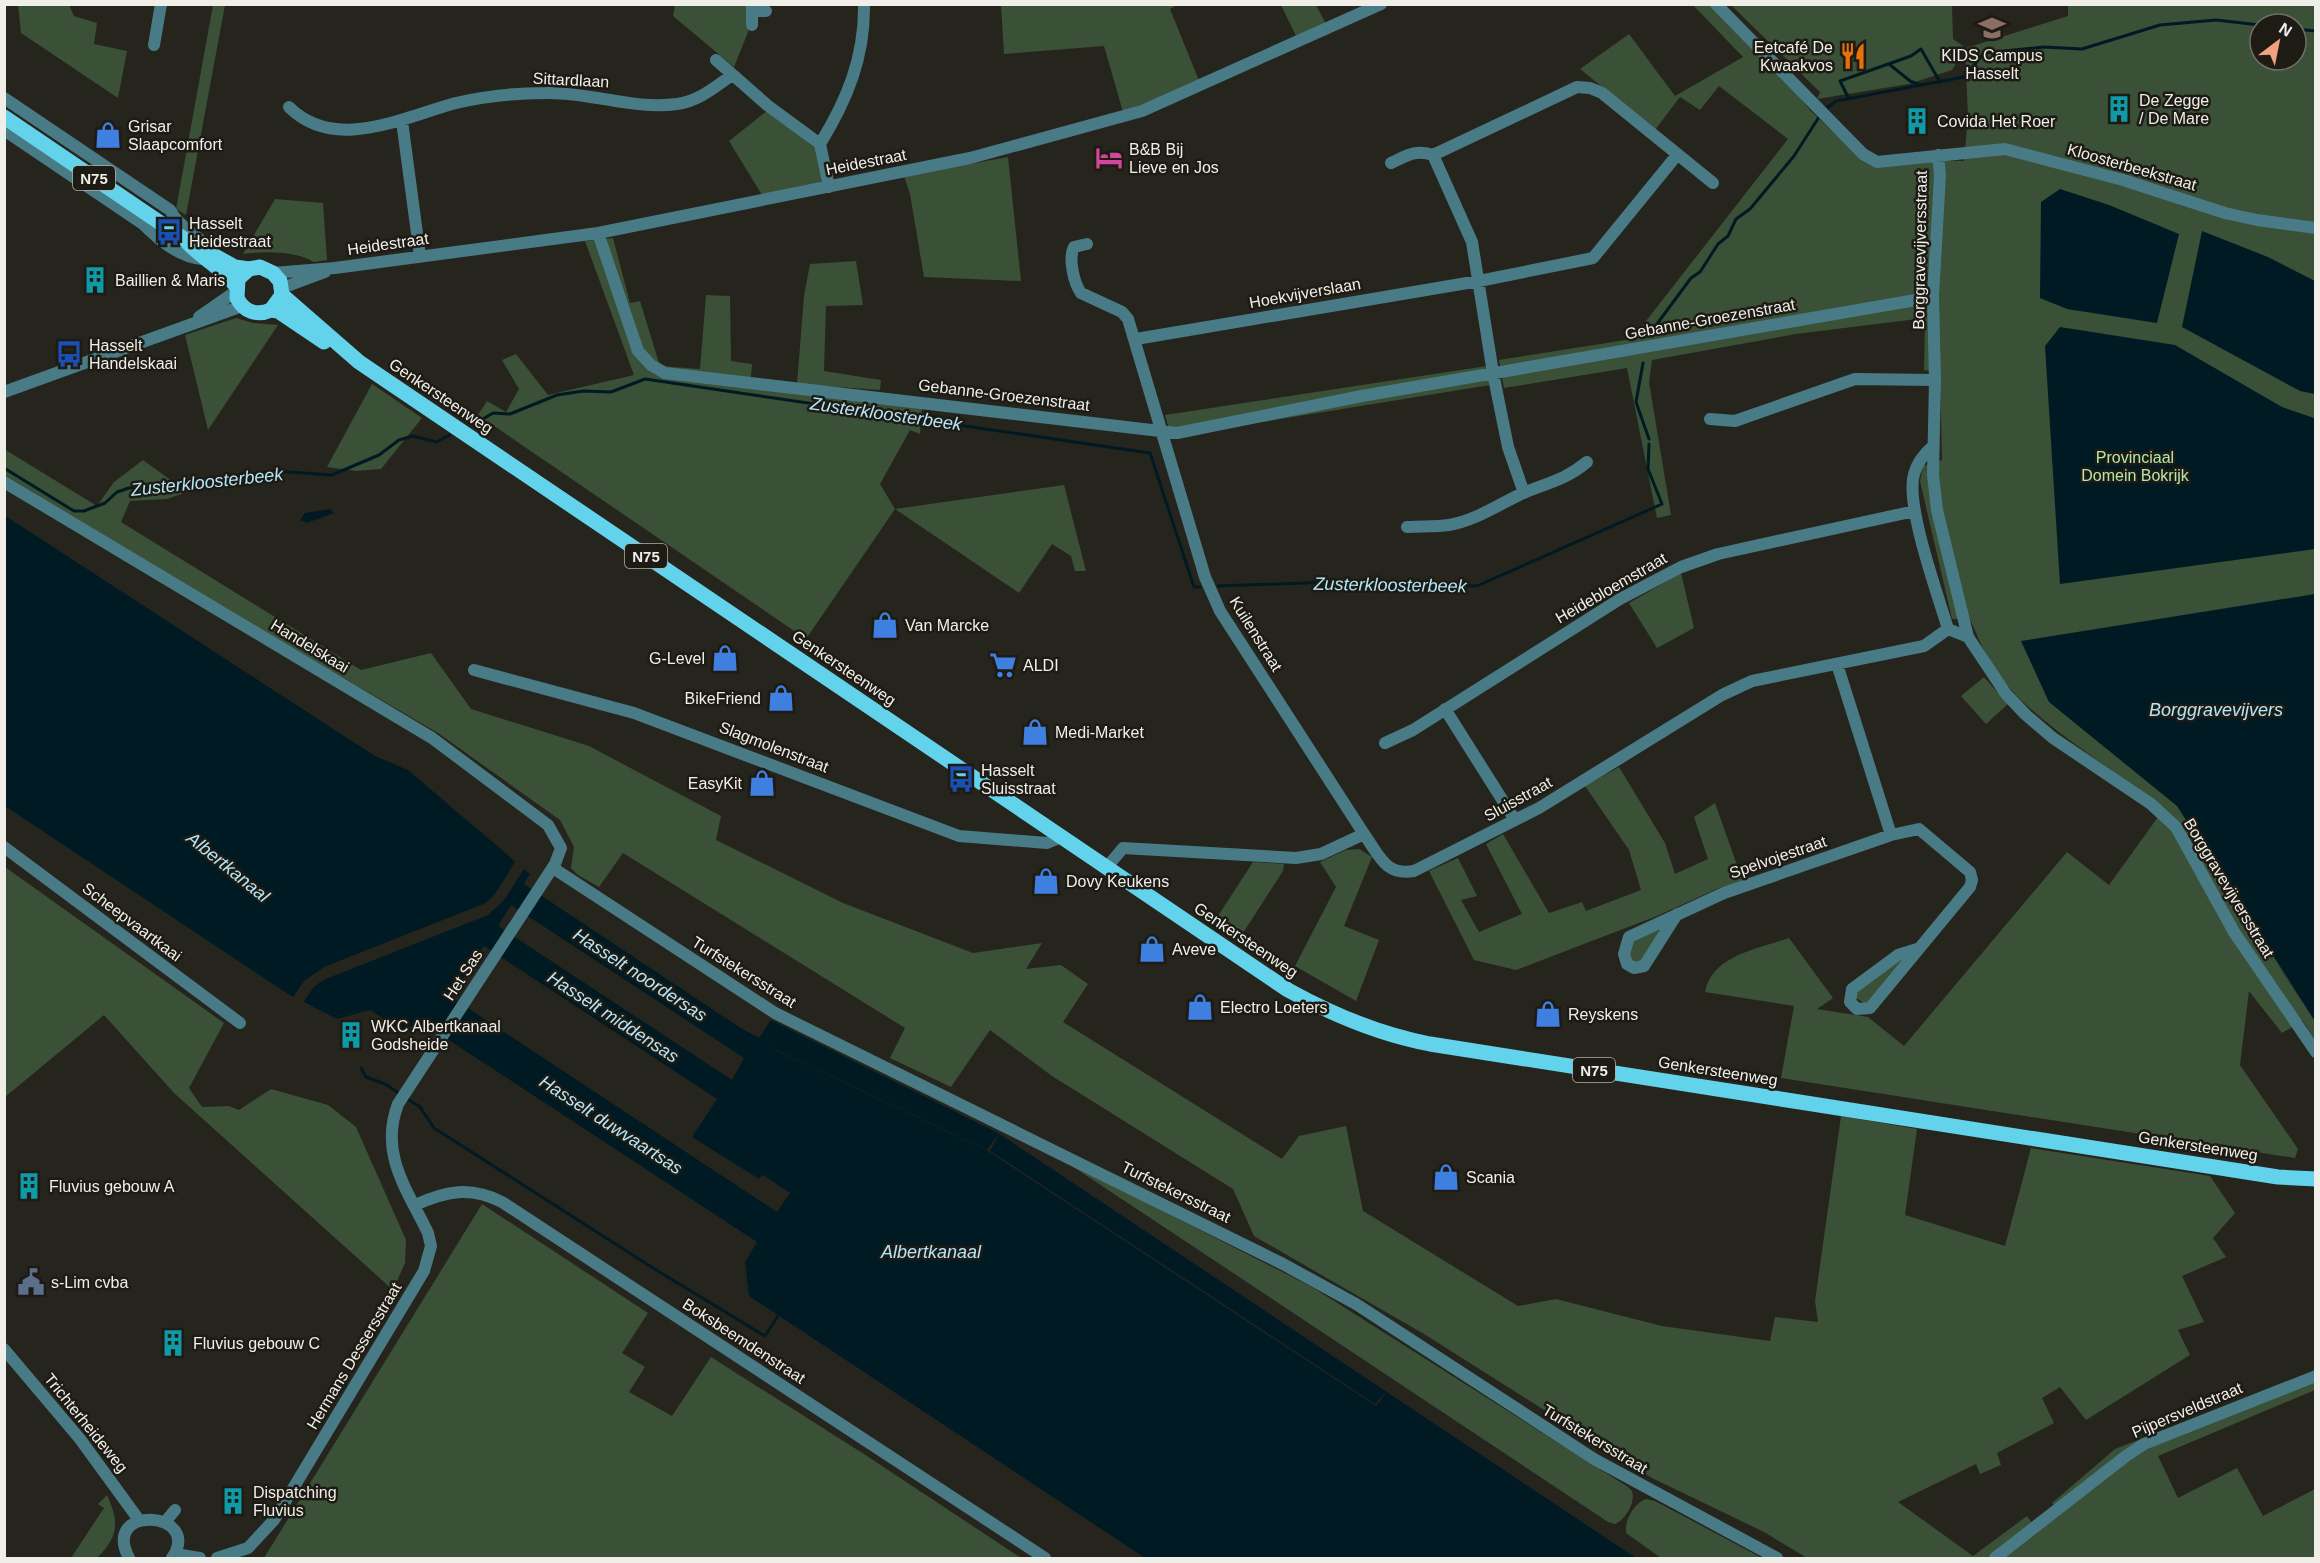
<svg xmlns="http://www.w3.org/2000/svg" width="2320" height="1563" font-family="Arial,sans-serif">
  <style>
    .green { fill: #3a5037; fill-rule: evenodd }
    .water { fill: #001a23; fill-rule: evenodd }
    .pier { fill: #26251d }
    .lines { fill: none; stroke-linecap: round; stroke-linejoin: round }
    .stream { stroke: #001a23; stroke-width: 3 }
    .minor { stroke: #497b86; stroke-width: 12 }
    .primary { stroke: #63d3eb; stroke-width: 15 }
    .labels { text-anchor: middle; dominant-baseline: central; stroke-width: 5; stroke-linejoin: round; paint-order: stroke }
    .shield { fill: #1d1b14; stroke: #b0afa9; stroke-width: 1.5 }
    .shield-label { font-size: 15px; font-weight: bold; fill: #efeee9 }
    .poi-label { font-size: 16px; fill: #efeee9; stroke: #1d1b14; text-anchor: start }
    .street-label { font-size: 16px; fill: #efeee9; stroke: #1d1b14 }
    .park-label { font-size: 16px; fill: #b4e7ac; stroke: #1d1b14 }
    .water-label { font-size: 18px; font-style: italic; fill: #b4e6f9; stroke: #1d1b14 }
  </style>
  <rect width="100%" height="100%" fill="#26251d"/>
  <path class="green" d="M18,5H69L74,16L97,23L94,44L127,51L118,98L21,33Z
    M213,5H225L186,215L176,209Z
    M675,5H746V26L750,27L734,67L673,16Z
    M1001,5H1177L1170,9L1200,83L1123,112L1104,46L1004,54Z
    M1281,5H1316L1326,24L1297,38Z
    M1693,5H1710L1769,61L1811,111L1861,159L1964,161L1968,117L1965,49L1952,70L1909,84L1817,99L1820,92L1731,5H1952L1953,39L1966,48L2068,16V5H2315V1019L2275,961L2315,1021V1040L2303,1021L2282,1033L2249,991L2240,1065L2298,1149L2295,1158L1781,1078L1794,1006L1705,992C1712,955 1758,949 1789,938L1833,998L1817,1009L1868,1017L1904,1046L2067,852L2109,885L2163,810C2112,765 2027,721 1992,665C1983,651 1977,634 1970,619H1952L1920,481L1923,466L1942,460L1940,373L1924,370L1925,318L1796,334L1652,360L1649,382L1671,515L1657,518L1627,368L1504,388L1499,360L1632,339L1788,139L1719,86L1700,110L1680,97L1655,130L1580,69L1629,34L1675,96L1743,57ZM2260,24H2296V60H2260Z
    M767,111L816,149L822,182L762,195L729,141Z
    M1008,157L1021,281L924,277L910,194L904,176Z
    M275,199L323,203L327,260L314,262C296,251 264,251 243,254Z
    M613,238L630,303L640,301L660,366L700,369L706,295L730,296L731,361L752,364L750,388L922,408L920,434L910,430L880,484L895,509L1064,485L1086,571H1075L1071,556L1052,544L1019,593L895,509L806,639L478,415L487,401L506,412L519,389L502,360L516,354L548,395L634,375L585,241Z
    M856,261L863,305L826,306L824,371L881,380L880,390L797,384L804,296L810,264Z
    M236,318L253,323L278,325L208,430L185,335Z
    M1487,366L1490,385L1171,437L1165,415Z
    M372,384L422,418L381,469L356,471L327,467Z
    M4,449L97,506L114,482L143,460L187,492L167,499L130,501L121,522L361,670L431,653L471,709L589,746L721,816L716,840L843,903L973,953L1042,943L1026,969L1061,965L1088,984L1063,1022L1282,1159L1299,1136L1346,1126L1363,1211L1518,1306L1556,1299L1662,1326L1770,1341L1775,1317L1818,1322L1815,1301L1841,1116L1917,1129L1905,1215L2005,1246L2031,1148L2210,1176L2235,1213L2213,1238L2226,1257L2182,1276L2204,1322L2178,1330L2190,1355L2086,1420L2060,1387L2042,1398L2054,1423L1997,1453L2001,1465L1980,1474L1976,1464L1898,1502L1973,1556L2027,1516L2037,1530L2060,1513L2052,1503L2115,1449L2315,1371V1390L2158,1456L2178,1498L2237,1468L2263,1516L2315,1489V1558H1807L1764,1532L1652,1478L1424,1334L1254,1236L1233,1189L1052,1076L990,1030L951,1087L890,1058L905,1028L623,853L599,887L578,875L571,868L574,847L560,820L438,733L133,555L5,475Z
    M1681,573L1694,628L1657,648L1629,603Z
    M1984,677L2008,704L1986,724L1961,696Z
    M1619,767L1665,843L1675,874L1708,859L1694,817L1715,803L1743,882L1719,888L1657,916L1516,970L1474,960L1429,871L1458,858L1477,896L1461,900L1479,932L1522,914L1486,844L1503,834L1549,913L1582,902L1586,911L1641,890L1629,850L1585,786Z
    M1359,849L1372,857L1344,926L1379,940L1356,1001L1295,966L1336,887L1320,862L1346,850Z
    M1253,862L1284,864L1283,871L1241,936L1216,919Z
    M5,867L224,1023L189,1088L202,1107L229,1106L239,1110L271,1089L328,1105L356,1127L406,1240L405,1263L393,1290L174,1093L104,1015L5,1097Z
    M1658,928L1659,932L1639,963L1632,962L1627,954L1631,939Z
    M1899,958L1903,961L1870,1002L1864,1003L1856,998L1858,987Z
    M1066,1162L1312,1287L1628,1487L1632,1491C1636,1502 1625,1520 1615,1524L1608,1522Z
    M482,1204L648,1313L622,1353L645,1367L629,1392L672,1416L711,1357L867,1456L1021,1558H264Z
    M107,1495C120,1523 118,1537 97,1558H71L104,1508L98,1504Z
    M1646,1499L1655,1501L1762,1558H1661L1626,1533C1624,1521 1634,1503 1646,1499Z"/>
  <path class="water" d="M2060,189L2109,205L2179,234L2157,323L2067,309L2040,298L2041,202Z
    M2202,231L2268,257L2315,281V394L2300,391L2182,327Z
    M2060,327L2175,345L2282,407L2314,418L2315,549L2060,584L2045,346Z
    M330,509L334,513L307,523L300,520L305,513Z
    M4,515L375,756L408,770L530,874L524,884L739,1027L759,1038L771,1020L998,1133L1636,1558H1145L749,1296L745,1262L757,1242L429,1027L423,1035L410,1026L403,1031L370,1010L337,1019L288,994L5,806ZM511,905L744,1058L732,1080L498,926ZM484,946L717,1099L692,1137L759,1179L763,1175L790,1193L777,1212L451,997Z
    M2315,594H2316L2315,1021L2177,806L2049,702L2021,641Z"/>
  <path class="pier" d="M517,859L526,866L504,900L488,915L323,980L313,988L302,1004L292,999L304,981L324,967L486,903L495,894Z
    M757,1038L779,1051L987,1150L1000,1132L990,1151L1010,1164L1375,1404L1388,1390L1376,1406L988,1151L778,1051Z"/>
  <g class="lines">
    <path class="stream" d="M2296,29L2316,31
      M1889,64L1910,81L1920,85
      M1849,99L1840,81L1911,56L1921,49L1940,82
      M1827,108L1836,101L1964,77L1984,53L2044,47L2082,49L2160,25L2216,20L2260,25
      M1651,332L1691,278L1700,272L1718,244L1728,236L1736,219L1750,209L1794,156L1819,117
      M1643,363L1636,402L1649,439
      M483,419L493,413L510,414L557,395L583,391L611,392L645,379L1150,453L1194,587H1200
      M4,468L74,511H84L105,503L117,492L129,488L185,485L274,471L332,475L379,455L399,440L413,436L436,442L450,435
      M1218,586L1333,582L1477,586L1662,504L1648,469L1649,444
      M361,1068L366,1077L385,1084L400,1094
      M406,1098L420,1107L434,1128L653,1268L765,1336L778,1316"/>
    <path class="minor" d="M1716,4L1863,154L1877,162L2005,149L2123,180L2225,213L2257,220L2316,228
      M753,11H766
      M752,25V4
      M154,45L161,4
      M716,60L767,105L820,144
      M4,98L170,210C179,228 198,233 209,250
      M289,107C335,153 403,117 456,103C485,96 516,93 546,93C590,92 634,110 677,104C699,101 715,87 732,75
      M402,121L420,256
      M4,130L143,224C159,240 179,257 202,259
      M1938,155L1940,175L1933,297L1935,380L1933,475L1937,510L1968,637L2006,694L2026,715L2053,738L2151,804L2176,827L2234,932L2316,1052
      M1391,163C1406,156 1416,149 1433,155
      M829,187L820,144C847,100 865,57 864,4
      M598,233L638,351L651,365L665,373L1177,433L1362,396L1933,297
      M1087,244L1074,247C1068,259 1074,283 1081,293L1122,312L1128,319L1205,577L1220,611L1364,834C1379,855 1385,876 1414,871L1539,808L1722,695L1752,681L1924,646L1948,629
      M273,273L335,268L598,233L970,158L1142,111L1381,4
      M282,288L325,272
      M199,317L235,292
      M1136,339L1479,281L1593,258L1677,155
      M4,392L242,306
      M1710,419L1735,421L1855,379L1935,380
      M1932,447C1924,454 1917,463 1914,474C1905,505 1938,595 1948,629L1968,637
      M4,482L432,738L548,825L561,848L555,864L398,1104C379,1154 407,1189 428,1233L431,1246L424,1271L274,1520L248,1548L217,1558
      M1524,493L1508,447L1493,373L1472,242L1433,155L1577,87L1590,88L1602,93L1713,183
      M1407,527C1421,526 1435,527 1449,525C1474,521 1498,505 1521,494C1546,483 1564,481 1587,462
      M1837,664L1891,835
      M474,670L634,713L959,836L1047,843L1061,837
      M1445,709L1515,820
      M1385,743L1413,730L1620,599L1681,567L1718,554L1915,511
      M4,847L240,1023
      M1107,867L1123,848L1296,858L1321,854L1364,834
      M553,868L775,1013L1283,1264L1356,1304L1594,1459L1777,1558
      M1677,914L1644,966L1634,968L1627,964L1624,954L1629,937L1724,893L1891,835L1919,829L1970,872L1972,880L1970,887L1870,1008L1857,1009L1850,1002L1852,989L1898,955L1917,949
      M415,1205C446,1191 470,1186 502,1202L1045,1558
      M4,1349L80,1439L139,1520
      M165,1522L175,1510
      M175,1554L200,1558
      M129,1558C100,1503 204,1511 172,1558
      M1995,1558L2126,1456L2144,1444L2316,1376"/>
    <path class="primary" d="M4,117L184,239L235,267L249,269L260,267L273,273L280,281L282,295L271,310C257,316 244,312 237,298L238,279L249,269
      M188,243C203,259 223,269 236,286
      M282,295L359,362L1288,990C1333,1015 1378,1034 1430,1044L2278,1177L2316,1179
      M271,310L278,311L324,342"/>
  </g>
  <defs>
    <symbol id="school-bare" viewBox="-9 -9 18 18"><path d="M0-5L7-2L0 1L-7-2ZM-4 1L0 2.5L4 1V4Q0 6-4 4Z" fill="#8d6e63" stroke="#1d1b14" stroke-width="2.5" paint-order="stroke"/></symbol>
    <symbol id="restaurant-bare" viewBox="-9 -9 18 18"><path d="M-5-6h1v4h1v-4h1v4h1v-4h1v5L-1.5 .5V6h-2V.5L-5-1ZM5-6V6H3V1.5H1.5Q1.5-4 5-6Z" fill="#e8710a" stroke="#1d1b14" stroke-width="2.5" paint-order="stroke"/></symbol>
    <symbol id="building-bare" viewBox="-9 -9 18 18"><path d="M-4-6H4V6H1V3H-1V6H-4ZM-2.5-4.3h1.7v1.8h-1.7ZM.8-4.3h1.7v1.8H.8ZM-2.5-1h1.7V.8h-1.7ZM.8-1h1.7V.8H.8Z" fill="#0f9aa8" stroke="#1d1b14" stroke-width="2.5" paint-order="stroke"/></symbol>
    <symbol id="shop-bare" viewBox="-9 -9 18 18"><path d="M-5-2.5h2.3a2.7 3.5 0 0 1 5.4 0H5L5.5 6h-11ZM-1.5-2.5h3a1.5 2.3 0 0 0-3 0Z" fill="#3f7fe0" stroke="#1d1b14" stroke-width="2.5" paint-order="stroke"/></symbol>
    <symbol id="hotel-bare" viewBox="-9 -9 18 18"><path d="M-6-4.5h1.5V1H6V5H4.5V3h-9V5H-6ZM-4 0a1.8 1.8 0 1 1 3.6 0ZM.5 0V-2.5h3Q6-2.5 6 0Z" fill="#d1479c" stroke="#1d1b14" stroke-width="2.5" paint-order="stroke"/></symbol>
    <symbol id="bus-bare" viewBox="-9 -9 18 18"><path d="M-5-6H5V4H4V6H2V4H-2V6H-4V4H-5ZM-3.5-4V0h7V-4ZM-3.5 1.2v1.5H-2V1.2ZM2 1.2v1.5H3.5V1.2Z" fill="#1a4fb4" stroke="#1d1b14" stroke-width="2.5" paint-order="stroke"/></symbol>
    <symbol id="supermarket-bare" viewBox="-9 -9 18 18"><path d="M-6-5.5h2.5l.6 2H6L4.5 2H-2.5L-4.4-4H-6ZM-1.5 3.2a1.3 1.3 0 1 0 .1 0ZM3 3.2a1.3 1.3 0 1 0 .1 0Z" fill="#3f7fe0" stroke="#1d1b14" stroke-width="2.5" paint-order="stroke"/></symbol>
    <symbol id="civic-bare" viewBox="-9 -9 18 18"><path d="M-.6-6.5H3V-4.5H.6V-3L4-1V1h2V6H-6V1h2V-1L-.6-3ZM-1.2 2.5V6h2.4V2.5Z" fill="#5c6f8a" stroke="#1d1b14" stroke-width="2.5" paint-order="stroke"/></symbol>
  </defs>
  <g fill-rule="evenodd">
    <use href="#school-bare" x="1973" y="9" width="38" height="38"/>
    <use href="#restaurant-bare" x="1834" y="37" width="38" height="38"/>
    <use href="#building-bare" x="2100" y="90" width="38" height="38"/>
    <use href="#building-bare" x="1898" y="102" width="38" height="38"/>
    <use href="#shop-bare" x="89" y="116" width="38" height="38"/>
    <use href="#hotel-bare" x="1090" y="139" width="38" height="38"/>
    <use href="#bus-bare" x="150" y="213" width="38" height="38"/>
    <use href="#building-bare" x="76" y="261" width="38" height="38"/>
    <use href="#bus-bare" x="50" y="335" width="38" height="38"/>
    <use href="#shop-bare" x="866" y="606" width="38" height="38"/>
    <use href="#shop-bare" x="706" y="639" width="38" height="38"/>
    <use href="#supermarket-bare" x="984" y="646" width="38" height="38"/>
    <use href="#shop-bare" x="762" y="679" width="38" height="38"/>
    <use href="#shop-bare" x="1016" y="713" width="38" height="38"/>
    <use href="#bus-bare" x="942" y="760" width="38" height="38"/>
    <use href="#shop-bare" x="743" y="764" width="38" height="38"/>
    <use href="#shop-bare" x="1027" y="862" width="38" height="38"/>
    <use href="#shop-bare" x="1133" y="930" width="38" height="38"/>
    <use href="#shop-bare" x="1181" y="988" width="38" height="38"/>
    <use href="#shop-bare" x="1529" y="995" width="38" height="38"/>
    <use href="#building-bare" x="332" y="1016" width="38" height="38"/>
    <use href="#shop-bare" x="1427" y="1158" width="38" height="38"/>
    <use href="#building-bare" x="10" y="1167" width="38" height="38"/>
    <use href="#civic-bare" x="12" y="1263" width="38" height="38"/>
    <use href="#building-bare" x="154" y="1324" width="38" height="38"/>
    <use href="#building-bare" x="214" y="1482" width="38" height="38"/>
  </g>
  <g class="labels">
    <g class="shield">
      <rect x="73" y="166" width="42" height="24" rx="4.5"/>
      <rect x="625" y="544" width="42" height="24" rx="4.5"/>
      <rect x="1573" y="1058" width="42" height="24" rx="4.5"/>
    </g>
    <g class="shield-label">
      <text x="94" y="178">N75</text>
      <text x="646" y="556">N75</text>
      <text x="1594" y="1070">N75</text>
    </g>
    <g class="poi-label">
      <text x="1833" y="47" text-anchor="end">Eetcafé De<tspan x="1833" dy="18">Kwaakvos</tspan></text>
      <text x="1992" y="55" text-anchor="middle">KIDS Campus<tspan x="1992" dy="18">Hasselt</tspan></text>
      <text x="2139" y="100">De Zegge<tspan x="2139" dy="18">/ De Mare</tspan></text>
      <text x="1937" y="121">Covida Het Roer</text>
      <text x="128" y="126">Grisar<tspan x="128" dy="18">Slaapcomfort</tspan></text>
      <text x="1129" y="149">B&amp;B Bij<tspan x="1129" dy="18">Lieve en Jos</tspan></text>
      <text x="189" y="223">Hasselt<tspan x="189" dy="18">Heidestraat</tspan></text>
      <text x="115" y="280">Baillien &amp; Maris</text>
      <text x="89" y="345">Hasselt<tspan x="89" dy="18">Handelskaai</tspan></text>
      <text x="905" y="625">Van Marcke</text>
      <text x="705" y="658" text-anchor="end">G-Level</text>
      <text x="1023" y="665">ALDI</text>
      <text x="761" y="698" text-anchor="end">BikeFriend</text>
      <text x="1055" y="732">Medi-Market</text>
      <text x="981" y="770">Hasselt<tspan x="981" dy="18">Sluisstraat</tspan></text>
      <text x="742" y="783" text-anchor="end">EasyKit</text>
      <text x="1066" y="881">Dovy Keukens</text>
      <text x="1172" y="949">Aveve</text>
      <text x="1220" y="1007">Electro Loeters</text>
      <text x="1568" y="1014">Reyskens</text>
      <text x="371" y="1026">WKC Albertkanaal<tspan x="371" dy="18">Godsheide</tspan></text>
      <text x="1466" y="1177">Scania</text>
      <text x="49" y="1186">Fluvius gebouw A</text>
      <text x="51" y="1282">s-Lim cvba</text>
      <text x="193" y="1343">Fluvius gebouw C</text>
      <text x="253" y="1492">Dispatching<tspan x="253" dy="18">Fluvius</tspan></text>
    </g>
    <g class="street-label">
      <text transform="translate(571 80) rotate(3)">Sittardlaan</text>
      <text transform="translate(866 162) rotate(-11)">Heidestraat</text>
      <text transform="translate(2132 167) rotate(16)">Kloosterbeekstraat</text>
      <text transform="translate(388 244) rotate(-8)">Heidestraat</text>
      <text transform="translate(1920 250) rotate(-89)">Borggravevijversstraat</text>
      <text transform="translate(1305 293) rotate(-10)">Hoekvijverslaan</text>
      <text transform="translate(1710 319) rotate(-10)">Gebanne-Groezenstraat</text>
      <text transform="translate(1004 395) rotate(7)">Gebanne-Groezenstraat</text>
      <text transform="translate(441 396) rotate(34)">Genkersteenweg</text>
      <text transform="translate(1611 588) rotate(-30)">Heidebloemstraat</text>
      <text transform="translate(1256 634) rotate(58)">Kuilenstraat</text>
      <text transform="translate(310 646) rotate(31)">Handelskaai</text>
      <text transform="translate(844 668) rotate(34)">Genkersteenweg</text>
      <text transform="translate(774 747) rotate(21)">Slagmolenstraat</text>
      <text transform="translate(1518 799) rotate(-29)">Sluisstraat</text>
      <text transform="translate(1778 857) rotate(-19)">Spelvojestraat</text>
      <text transform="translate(2229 888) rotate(59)">Borggravevijversstraat</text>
      <text transform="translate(132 922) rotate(37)">Scheepvaartkaai</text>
      <text transform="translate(1246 940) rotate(34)">Genkersteenweg</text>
      <text transform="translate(744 972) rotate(32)">Turfstekersstraat</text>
      <text transform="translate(463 975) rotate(-57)">Het Sas</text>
      <text transform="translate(1718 1071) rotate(9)">Genkersteenweg</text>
      <text transform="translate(2198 1146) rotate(9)">Genkersteenweg</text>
      <text transform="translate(1176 1192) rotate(26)">Turfstekersstraat</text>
      <text transform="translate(744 1341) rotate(33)">Boksbeemdenstraat</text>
      <text transform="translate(354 1356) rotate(-59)">Hermans Dessersstraat</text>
      <text transform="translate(2187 1410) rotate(-23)">Pijpersveldstraat</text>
      <text transform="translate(86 1423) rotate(51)">Trichterheideweg</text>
      <text transform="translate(1595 1439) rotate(31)">Turfstekersstraat</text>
    </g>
    <g class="park-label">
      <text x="2135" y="457">Provinciaal<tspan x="2135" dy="18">Domein Bokrijk</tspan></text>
    </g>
    <g class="water-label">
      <text transform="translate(886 414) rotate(8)">Zusterkloosterbeek</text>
      <text transform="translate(207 482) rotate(-6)">Zusterkloosterbeek</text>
      <text transform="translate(1390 585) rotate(1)">Zusterkloosterbeek</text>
      <text x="2216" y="710">Borggravevijvers</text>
      <text transform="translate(228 867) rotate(39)">Albertkanaal</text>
      <text transform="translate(640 975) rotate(33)">Hasselt noordersas</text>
      <text transform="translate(613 1017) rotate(33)">Hasselt middensas</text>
      <text transform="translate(611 1125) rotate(33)">Hasselt duwvaartsas</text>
      <text x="931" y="1252">Albertkanaal</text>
    </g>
  </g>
  <rect width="2320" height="1563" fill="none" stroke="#efeee9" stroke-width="12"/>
  <g transform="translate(2278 42) rotate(32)"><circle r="28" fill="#1d1b14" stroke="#716f69" stroke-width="1.5"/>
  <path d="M0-4.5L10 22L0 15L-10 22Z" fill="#f1a17c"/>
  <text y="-9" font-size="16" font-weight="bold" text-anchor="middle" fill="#efeee9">N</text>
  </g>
</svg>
